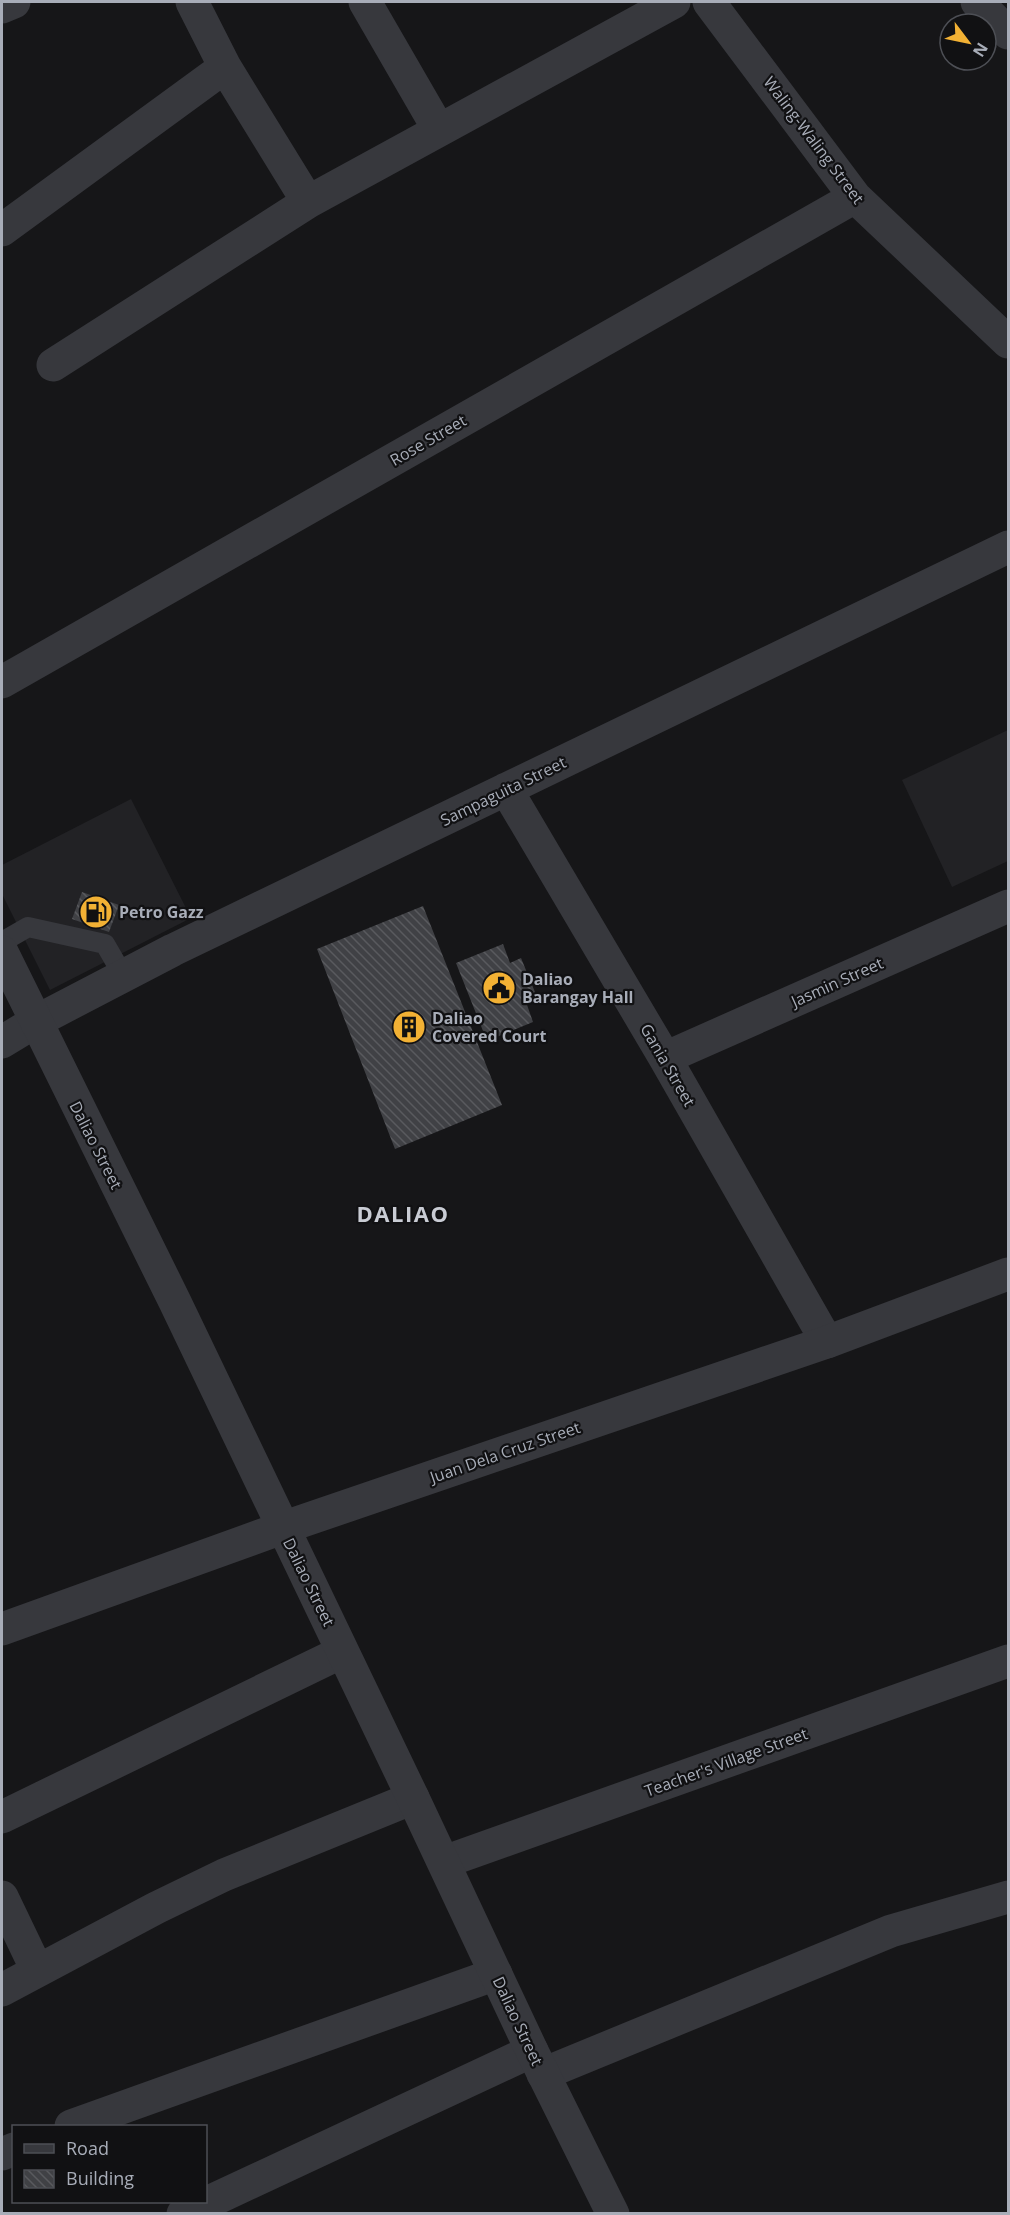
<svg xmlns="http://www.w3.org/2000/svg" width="1010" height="2215" font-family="'Open Sans',sans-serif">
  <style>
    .built { fill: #222225 }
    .building { fill: url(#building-back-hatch) }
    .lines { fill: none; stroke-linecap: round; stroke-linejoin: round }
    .service { stroke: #37383d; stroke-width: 20 }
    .minor { stroke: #37383d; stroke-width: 33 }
    .tertiary { stroke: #37383d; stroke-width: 33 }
    .labels { text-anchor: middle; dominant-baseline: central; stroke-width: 4.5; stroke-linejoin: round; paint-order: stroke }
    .street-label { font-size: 16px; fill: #a8adb8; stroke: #111113 }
    .poi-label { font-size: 16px; font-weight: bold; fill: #a8adb8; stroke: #111113; text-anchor: start }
    .district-label { font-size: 22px; font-weight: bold; letter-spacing: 1.5px; fill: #c9ccd4; stroke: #111113 }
  </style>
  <defs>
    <pattern id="building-back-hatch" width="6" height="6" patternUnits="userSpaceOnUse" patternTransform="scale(1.5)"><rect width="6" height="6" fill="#404145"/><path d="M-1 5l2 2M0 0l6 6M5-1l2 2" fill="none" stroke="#595a5e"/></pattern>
  </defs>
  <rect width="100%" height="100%" fill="#161618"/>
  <path class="built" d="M1008,730V861L952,887L902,780Z
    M131,799L191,918L50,990L2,894V865Z"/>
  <path class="building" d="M82,892L119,905L109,932L72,919Z
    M423,906L502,1105L395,1149L317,949Z
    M503,944L510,963L521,958L537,997L526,1002L533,1022L487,1041L456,963Z"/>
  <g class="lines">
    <path class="service" d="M2,942L28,927L105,944L124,977"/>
    <path class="minor" d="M192,2L225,67L308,202
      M365,2L439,130
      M709,2L855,197L1008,342
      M977,2L1008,33
      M2,7L14,2
      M2,230L225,67
      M53,365L308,202L674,2
      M2,682L855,197
      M506,789L665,1058L827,1342
      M2,1042L35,1022L173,950L1008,547
      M665,1058L1008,906
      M2,1817L342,1652
      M444,1862L1008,1661
      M2,1897L37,1970
      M2,1990L156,1908L224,1875L413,1798
      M543,2074L891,1931L1008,1897
      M71,2126L496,1974
      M2,2154L14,2149
      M183,2214L532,2051"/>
    <path class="tertiary" d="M2,952L175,1302L413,1798L532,2051L613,2214
      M2,1629L282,1528L827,1342L1008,1274"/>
  </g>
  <defs>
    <symbol id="fuel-disc" viewBox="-11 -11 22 22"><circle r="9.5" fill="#f2b134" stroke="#111113"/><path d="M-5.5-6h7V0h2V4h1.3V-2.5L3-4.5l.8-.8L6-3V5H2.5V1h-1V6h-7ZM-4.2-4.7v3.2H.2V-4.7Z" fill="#111"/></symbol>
    <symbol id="civic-disc" viewBox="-11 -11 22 22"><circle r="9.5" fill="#f2b134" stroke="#111113"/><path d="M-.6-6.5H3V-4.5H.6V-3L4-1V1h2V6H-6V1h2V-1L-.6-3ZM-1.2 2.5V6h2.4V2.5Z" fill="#111"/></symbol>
    <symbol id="building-disc" viewBox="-11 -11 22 22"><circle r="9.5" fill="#f2b134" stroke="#111113"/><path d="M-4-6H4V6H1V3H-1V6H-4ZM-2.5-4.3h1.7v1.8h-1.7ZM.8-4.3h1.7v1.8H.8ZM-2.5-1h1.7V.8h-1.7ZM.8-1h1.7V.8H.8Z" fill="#111"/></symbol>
  </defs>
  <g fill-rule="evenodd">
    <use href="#fuel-disc" x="77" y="893" width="38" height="38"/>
    <use href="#civic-disc" x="480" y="969" width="38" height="38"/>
    <use href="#building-disc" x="390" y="1008" width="38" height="38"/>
  </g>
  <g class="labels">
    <g class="street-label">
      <text transform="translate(814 140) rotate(53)">Waling-Waling Street</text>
      <text transform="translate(428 440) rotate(-30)">Rose Street</text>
      <text transform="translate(503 791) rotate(-26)">Sampaguita Street</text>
      <text transform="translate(837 982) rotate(-24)">Jasmin Street</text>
      <text transform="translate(668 1065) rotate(60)">Gania Street</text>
      <text transform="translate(96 1145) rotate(63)">Daliao Street</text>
      <text transform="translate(505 1452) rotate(-19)">Juan Dela Cruz Street</text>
      <text transform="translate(309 1582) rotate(64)">Daliao Street</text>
      <text transform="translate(726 1762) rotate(-20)">Teacher's Village Street</text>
      <text transform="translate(518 2021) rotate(65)">Daliao Street</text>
    </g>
    <g class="poi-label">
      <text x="119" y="912">Petro Gazz</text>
      <text x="522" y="979">Daliao<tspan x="522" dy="18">Barangay Hall</tspan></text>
      <text x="432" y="1018">Daliao<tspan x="432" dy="18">Covered Court</tspan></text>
    </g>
    <g class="district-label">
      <text x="403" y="1213">DALIAO</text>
    </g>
  </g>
  <rect width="1010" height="2215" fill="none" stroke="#a8adb8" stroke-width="6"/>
  <rect x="12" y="2125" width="195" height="78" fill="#111113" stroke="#4d4f55" stroke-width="1.5"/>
  <rect x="24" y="2144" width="30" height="9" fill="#37383d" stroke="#4d4f55" stroke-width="1.5"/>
  <text x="66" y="2155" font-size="18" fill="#a8adb8">Road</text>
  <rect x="24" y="2170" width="30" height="18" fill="url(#building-back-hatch)" stroke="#4d4f55" stroke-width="1.5"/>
  <text x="66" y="2185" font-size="18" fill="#a8adb8">Building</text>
  <g transform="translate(968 42) rotate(122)"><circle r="28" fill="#111113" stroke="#4d4f55" stroke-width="1.5"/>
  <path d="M0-4.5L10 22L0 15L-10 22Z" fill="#f2b134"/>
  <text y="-9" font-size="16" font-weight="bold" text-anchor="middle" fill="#a8adb8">N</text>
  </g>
</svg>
